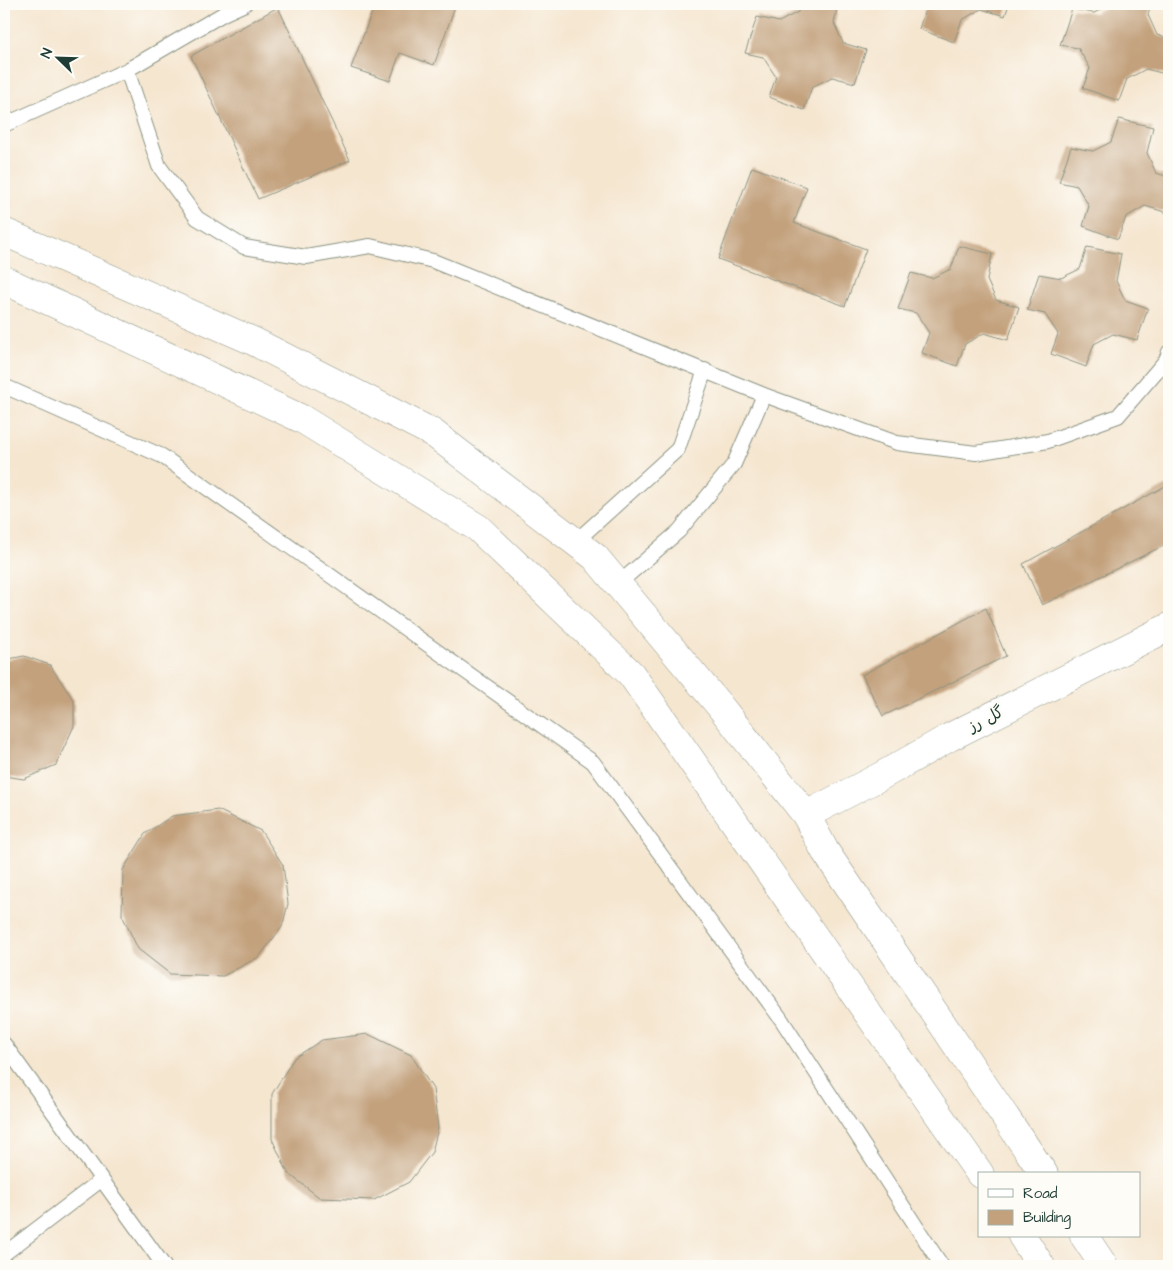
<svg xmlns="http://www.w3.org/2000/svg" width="1173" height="1270" font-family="'Architects Daughter','Playpen Sans Arabic',sans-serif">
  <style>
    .building { fill: #c3a17d }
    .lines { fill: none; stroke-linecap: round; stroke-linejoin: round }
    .service-casing { stroke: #8a9282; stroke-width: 16 }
    .tertiary-casing { stroke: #8a9282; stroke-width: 29 }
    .secondary-casing { stroke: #8a9282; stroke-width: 29 }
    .service { stroke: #fff; stroke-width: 14 }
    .tertiary { stroke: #fff; stroke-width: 28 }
    .secondary { stroke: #fff; stroke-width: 28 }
    .labels { text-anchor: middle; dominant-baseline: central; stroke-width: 5; stroke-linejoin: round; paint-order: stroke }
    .street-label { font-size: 16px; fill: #1f3d34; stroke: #fdfcf7 }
  </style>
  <rect width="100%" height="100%" fill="#fdfcf7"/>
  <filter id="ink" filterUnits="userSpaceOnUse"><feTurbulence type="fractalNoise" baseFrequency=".02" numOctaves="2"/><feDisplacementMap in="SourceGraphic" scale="10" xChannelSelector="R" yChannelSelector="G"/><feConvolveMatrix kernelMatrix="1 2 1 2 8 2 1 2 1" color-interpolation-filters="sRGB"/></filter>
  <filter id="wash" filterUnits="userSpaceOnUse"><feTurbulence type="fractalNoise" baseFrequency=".0096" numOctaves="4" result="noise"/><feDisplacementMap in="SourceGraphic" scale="20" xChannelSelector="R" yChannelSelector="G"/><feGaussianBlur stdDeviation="1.12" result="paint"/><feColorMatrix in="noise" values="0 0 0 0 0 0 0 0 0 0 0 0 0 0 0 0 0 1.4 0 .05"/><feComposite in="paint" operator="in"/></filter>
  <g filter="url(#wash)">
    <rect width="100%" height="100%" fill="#f5e6d0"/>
    <g id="blocks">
      <path class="building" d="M375,4H456L434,65L400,53L390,81L351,68Z
        M801,4H838L834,23L843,43L866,50L855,83L832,77L812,87L804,110L769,97L776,77L763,57L745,53L757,17L779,22L798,12Z
        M922,4H1009L1005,16L981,9L962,20L954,42L919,29L925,10Z
        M1112,4H1151L1148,15L1157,35L1169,39V75L1146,69L1127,79L1119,101L1083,88L1090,68L1078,48L1060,45L1072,9L1094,13Z
        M278,7L350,160L258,199L191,56Z
        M1119,119L1153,127L1147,153L1156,173L1169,177V210L1168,213L1145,206L1126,217L1118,239L1083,226L1089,206L1077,186L1059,182L1071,147L1093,151L1111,142Z
        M752,167L807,187L794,223L866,249L845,306L718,259Z
        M959,246L992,254L987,280L996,300L1019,307L1008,340L984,333L965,344L957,366L922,353L929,333L916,313L898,309L911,273L932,278L951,269Z
        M1087,247L1121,254L1116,281L1125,300L1148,308L1137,340L1113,334L1094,344L1086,367L1051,354L1058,334L1045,314L1027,310L1039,274L1061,278L1080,269Z
        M1169,484V543L1042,605L1023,564Z
        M986,608L1006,656L883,716L862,675Z
        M24,656L50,665L74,701V726L56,765L24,779L4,776V660Z
        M218,810L261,831L283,865L288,904L282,927L259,957L223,976L170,974L138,949L122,915L123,870L145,834L172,816Z
        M368,1034L411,1055L433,1089L438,1128L432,1152L409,1182L374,1200L320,1198L288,1173L272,1139V1094L294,1058L322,1040Z"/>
    </g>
  </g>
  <g filter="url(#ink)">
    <use href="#blocks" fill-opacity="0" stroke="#8a9282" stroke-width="1"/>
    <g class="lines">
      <defs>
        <path id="service" d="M127,70L159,166L197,218L244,247L306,257L370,246L433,261L764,395L897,443L976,453L1048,441L1118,416L1166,360L1169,352
          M4,125L127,70L223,14L245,4
          M4,386L162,456L593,762L781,1019L942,1266
          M575,542L678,449L705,370
          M618,584L679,531L734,464L764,395
          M4,1044L164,1266
          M4,1254L101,1180"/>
        <path id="tertiary" d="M806,815L883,775L950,737L1169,627"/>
        <path id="secondary" d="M4,232L253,341L433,433L595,557L719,705L806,815L825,851L1044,1174
          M4,280L302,419L478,528L631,674L980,1174
          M1022,1236L1041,1266
          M1084,1236L1104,1266"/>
      </defs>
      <use href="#service" class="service-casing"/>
      <use href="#tertiary" class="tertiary-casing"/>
      <use href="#secondary" class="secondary-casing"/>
      <use href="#service" class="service"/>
      <use href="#tertiary" class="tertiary"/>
      <use href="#secondary" class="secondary"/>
    </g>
  </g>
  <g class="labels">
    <g class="street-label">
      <text transform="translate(986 719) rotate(-27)">گل رز</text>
    </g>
  </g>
  <rect width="1173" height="1270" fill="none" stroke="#fdfcf7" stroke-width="20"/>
  <rect x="978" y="1172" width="162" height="65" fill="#fdfcf7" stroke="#a4b0a9"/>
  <rect x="988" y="1189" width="25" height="8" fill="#ffffff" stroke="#a4b0a9"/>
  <text x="1023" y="1198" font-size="15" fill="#1f3d34">Road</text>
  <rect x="988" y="1210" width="25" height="15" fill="#c3a17d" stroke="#a4b0a9"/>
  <text x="1023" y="1222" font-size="15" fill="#1f3d34">Building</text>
  <g transform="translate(58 58) rotate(293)" stroke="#fdfcf7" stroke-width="4" paint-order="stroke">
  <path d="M0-4L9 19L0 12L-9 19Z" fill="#1f3d34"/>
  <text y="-8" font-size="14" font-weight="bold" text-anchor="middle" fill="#1f3d34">N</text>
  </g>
</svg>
